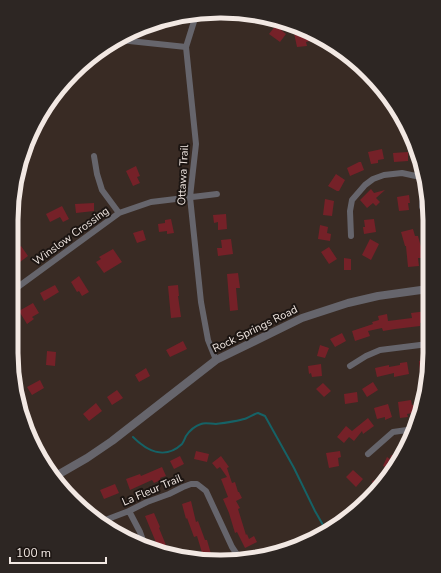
<svg xmlns="http://www.w3.org/2000/svg" width="441" height="573" font-family="'Nunito Sans',sans-serif">
  <style>
    .lines { fill: none; stroke-linecap: round; stroke-linejoin: round }
    .stream { stroke: #166266; stroke-width: 2 }
    .building { fill: #752128 }
    .minor { stroke: #66656c; stroke-width: 6 }
    .tertiary { stroke: #66656c; stroke-width: 8 }
    .labels { text-anchor: middle; dominant-baseline: central; stroke-width: 4; stroke-linejoin: round; paint-order: stroke }
    .street-label { font-size: 11px; fill: #f2e8e3; stroke: #1c1512 }
    .rim { fill: none; stroke: #f2e8e3; stroke-width: 5 }
  </style>
  <rect width="100%" height="100%" fill="#392b24"/>
  <g class="lines">
    <path class="stream" d="M133,437C147,451 165,460 182,444C184,441 185,438 186,436C190,430 195,426 201,424C205,422 211,424 216,424C223,423 240,421 247,418C250,417 254,414 258,413L265,416L294,468L315,511L327,532"/>
  </g>
  <path class="building" d="M257,15H262L271,19L257,20Z
    M276,25L282,29L281,30L286,34L280,42L269,34Z
    M301,32L308,35L310,41L306,42L307,46L297,47L294,33Z
    M79,70L82,76L66,84L65,83Z
    M382,149L384,159L378,160V163L371,164L368,152Z
    M408,152V161L394,162L393,153Z
    M359,162H361L364,170L350,176L347,168Z
    M136,166L140,176L137,177L140,183L133,186L126,171Z
    M336,174L345,180L339,191H337L328,186Z
    M371,189L374,193L385,190L376,198L380,202L376,206L373,203L367,208L360,200Z
    M409,195L410,203H408L409,210L399,211L397,197Z
    M325,199L334,201L332,216L323,215Z
    M94,203V211L76,213L75,204Z
    M62,206L69,219L63,222L60,217L50,222L46,214Z
    M226,214L227,229L218,230V222L214,223L213,215Z
    M171,219L174,233L167,234V231L159,232L158,224L165,223V220Z
    M374,219L376,232L364,234L363,227H365L364,220Z
    M320,225L328,227L327,233L331,234L330,241L318,239Z
    M413,229L415,236H418L421,247L422,258H418L419,266L408,267L406,246H405L401,232Z
    M143,230L146,240L137,243L133,233Z
    M231,239L233,254L218,256L217,248H222L221,240Z
    M370,239L379,244L371,260L362,255Z
    M21,246L28,256L16,265L11,258V253Z
    M329,247L337,259L329,264L321,252Z
    M113,249L122,262L104,273L96,262L101,259L99,257Z
    M344,258L351,259V270H344Z
    M238,273L240,288H236L238,310L230,311L227,274Z
    M79,276L89,292L82,296L79,291L77,292L71,282Z
    M55,285L59,292L44,301L40,293Z
    M178,285L179,296H178L181,317L171,318L168,286Z
    M33,303L39,313L32,317L34,319L27,324L19,311Z
    M427,311L428,322L420,323V326L395,329L383,331L382,328L368,331L370,336L355,341L352,331L373,324L372,322L379,320L378,316L387,314L388,321L412,318L411,313Z
    M342,333L346,341L335,347L330,339Z
    M183,341L187,349L170,357L166,350Z
    M320,345L329,348L325,358L317,356Z
    M47,351L56,352L55,366L46,365Z
    M428,359V371L420,372L419,361Z
    M407,362L409,374L394,377V373L377,377L375,368L389,365V367L400,365V363Z
    M321,364L322,376L312,377L311,373L309,374L308,366Z
    M146,368L150,376L139,382L135,375Z
    M40,380L44,388L32,395L27,387Z
    M373,382L378,390L367,397L362,389Z
    M323,383L331,391L324,397L316,389Z
    M117,390L123,398L112,405L107,397Z
    M357,392L358,402L345,404L344,394Z
    M411,400L412,405H416L417,412L407,414L408,417L400,418L398,402Z
    M96,403L102,411L89,421L83,414Z
    M388,404L392,417L385,420V417L377,419L374,408Z
    M368,418L374,426L363,434L362,431L354,441L349,437L344,443L337,437L346,426L352,431Z
    M401,443H408L402,454Z
    M196,451L209,454L207,462L194,459Z
    M340,451L341,457L338,458L339,466L329,468L326,453Z
    M391,455L399,458L396,464L393,463L390,469L383,466L387,457L390,459Z
    M180,456L184,464L174,469L170,461Z
    M221,456L229,467L227,468L232,483L235,482L238,492H239L242,498L236,501L240,508L238,509L246,535L247,534L249,539L254,536L257,542L245,548L237,532L235,533L229,513L223,499L228,497L221,479L227,477L220,467L217,469L212,463Z
    M162,467L166,476L160,478L161,480L154,483L152,480L130,490L126,479L140,474L141,476Z
    M353,470L363,479L356,487L346,477Z
    M388,476L375,489L372,481Z
    M115,484L119,493L104,499L100,490Z
    M191,501L196,522L198,521L205,540H207L211,554L203,556L197,536L194,537L187,518L186,519L182,504Z
    M154,513L160,527L159,528L170,555L160,552L145,516Z
    M263,548L269,554L253,557Z"/>
  <g class="lines">
    <path class="minor" d="M196,15L186,47L196,144L190,197L201,302L208,340L216,360
      M120,40L186,47
      M94,156L97,174L102,190L119,213
      M425,180L423,187L422,207L428,222
      M351,236L350,211L352,200L365,185L373,179L384,175L402,173L425,178
      M11,292L119,213L151,202L217,194
      M11,332L14,336L16,355
      M350,366L366,356L380,350L428,344
      M368,454L393,432L414,429
      M129,511L140,532L145,546
      M100,522L129,511L147,502L169,494L183,487L191,484H197L206,491L232,547L240,559"/>
    <path class="tertiary" d="M54,477L87,458L112,441L216,360L302,318L348,303L378,296L428,289"/>
  </g>
  <g class="labels">
    <g class="street-label">
      <text transform="translate(183 175) rotate(-87)">Ottawa Trail</text>
      <text transform="translate(71 236) rotate(-36)">Winslow Crossing</text>
      <text transform="translate(255 329) rotate(-26)">Rock Springs Road</text>
      <text transform="translate(152 490) rotate(-23)">La Fleur Trail</text>
    </g>
  </g>
  <path d="M0 0H441V573H0ZM220 18H221A202 202 0 0 1 423 220V353A202 202 0 0 1 221 555H220A202 202 0 0 1 18 353V220A202 202 0 0 1 220 18Z" fill="#2d2623" fill-rule="evenodd"/>
  <path class="rim" d="M220 18H221A202 202 0 0 1 423 220V353A202 202 0 0 1 221 555H220A202 202 0 0 1 18 353V220A202 202 0 0 1 220 18Z"/>
  <path d="M10 557v6h96v-6" fill="none" stroke="#f2e8e3" stroke-width="2"/>
  <text x="16" y="557" font-size="12" fill="#f2e8e3" stroke="#1c1512" stroke-width="3" paint-order="stroke">100 m</text>
</svg>
